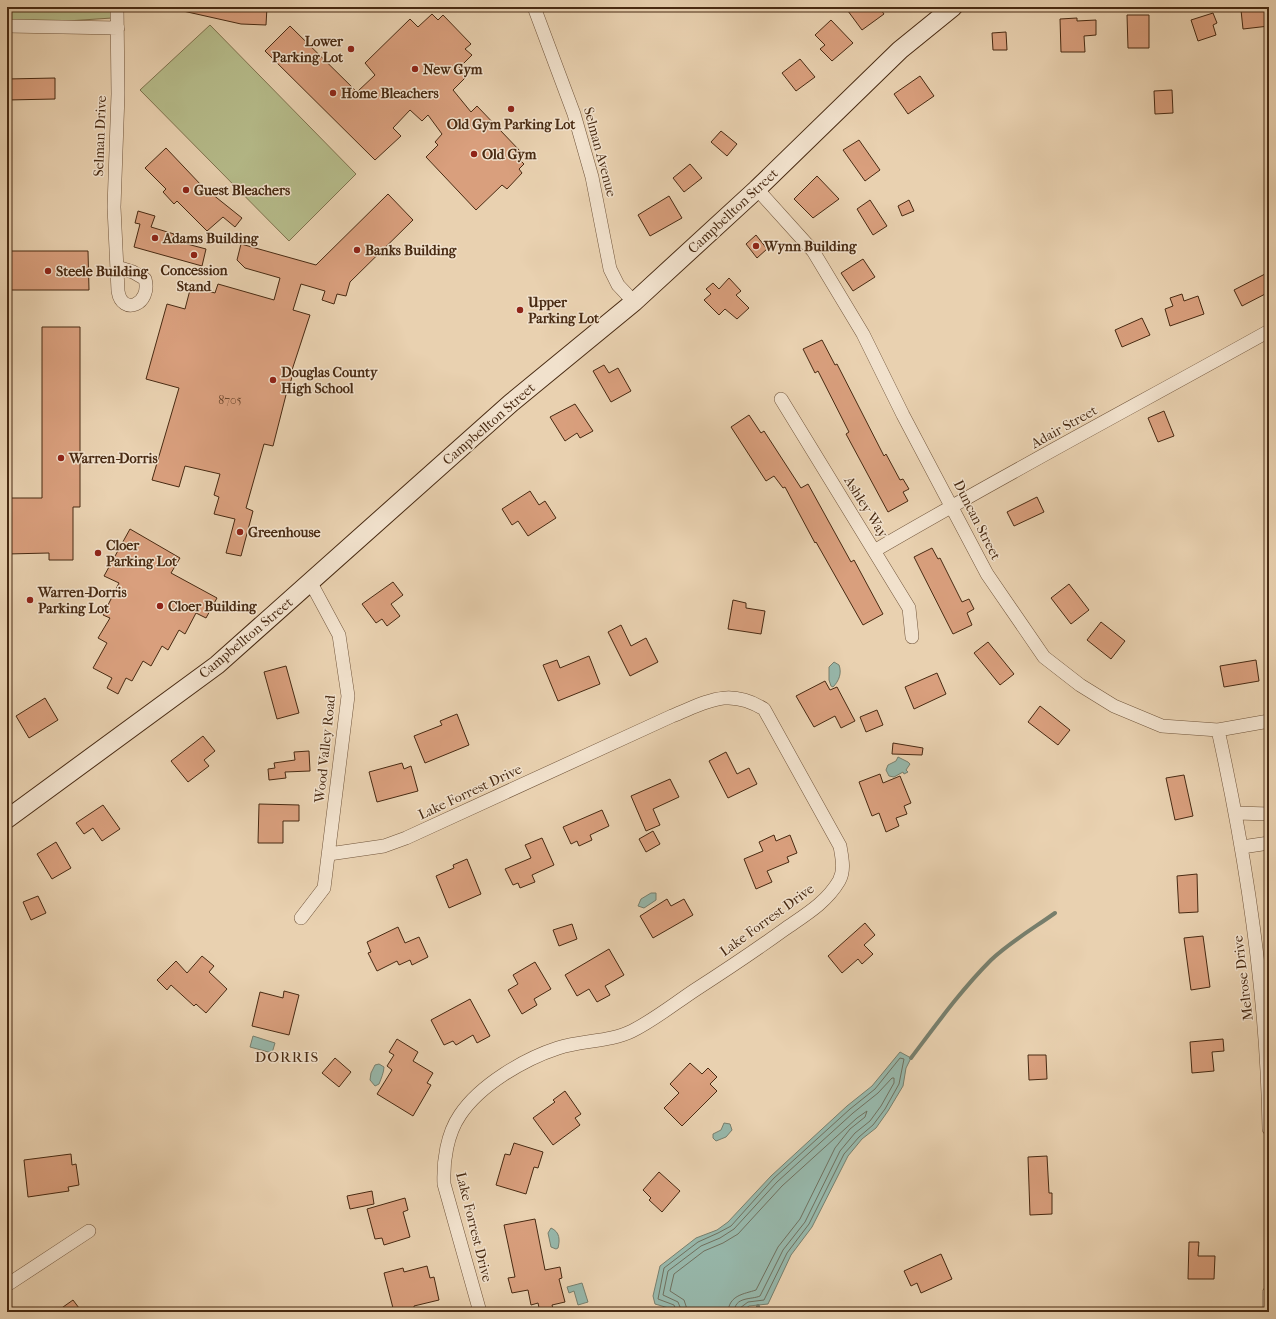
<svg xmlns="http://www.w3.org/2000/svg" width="1276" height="1319" font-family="'IM FELL French Canon',serif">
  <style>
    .green { fill: #b6bc8b; stroke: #7f734e }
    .water { fill: #97b7aa; stroke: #777f6d }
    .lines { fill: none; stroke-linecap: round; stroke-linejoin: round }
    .shore { stroke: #70705e; stroke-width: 1 }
    .stream { stroke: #777f6d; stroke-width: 4 }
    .building { fill: #d99f7d; stroke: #482a12 }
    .street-casing { stroke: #70543a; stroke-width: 14 }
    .secondary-casing { stroke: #482a12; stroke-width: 20 }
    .street { stroke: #f1e1cc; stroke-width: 13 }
    .secondary { stroke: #f1e1cc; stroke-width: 18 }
    .poi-dot { fill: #8f2418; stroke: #f1e1cc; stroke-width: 1.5 }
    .labels { text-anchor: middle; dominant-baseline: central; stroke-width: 3; stroke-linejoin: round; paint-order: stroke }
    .number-label { font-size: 12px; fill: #6c472d }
    .poi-label { font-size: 14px; font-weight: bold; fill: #482a12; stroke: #f1e1cc; text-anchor: start }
    .street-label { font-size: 14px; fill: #482a12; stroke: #f1e1cc }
    .neighbourhood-label { font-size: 15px; letter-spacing: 1px; fill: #482a12; stroke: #f1e1cc }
  </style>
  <rect width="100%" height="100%" fill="#e9d1b0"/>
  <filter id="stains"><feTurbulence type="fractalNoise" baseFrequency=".005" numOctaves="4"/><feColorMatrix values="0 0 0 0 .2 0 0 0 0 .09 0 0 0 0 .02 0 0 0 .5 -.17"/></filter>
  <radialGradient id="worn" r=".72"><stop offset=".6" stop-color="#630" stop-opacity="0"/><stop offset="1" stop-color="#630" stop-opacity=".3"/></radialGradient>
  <path class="green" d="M7,7H113L112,18L7,25Z
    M210,25L356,174L289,241L140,90Z"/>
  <path class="water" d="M834,662L839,665C842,673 839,681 833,687L831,686L829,680V667Z
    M898,757L908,762L910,764L906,770L908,772L904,774L903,772L894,777L889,776L886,770L888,765L896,761Z
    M651,893H656V900L644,908L638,906L641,899Z
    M253,1036L275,1043L272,1053L250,1047Z
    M900,1052L911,1058L906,1068L903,1086L888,1111L876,1128L862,1139L848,1156L812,1227L791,1255L768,1304L749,1306L741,1312H674L672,1309L655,1304L653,1296L660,1266L696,1238L717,1230L728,1222L771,1176L847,1106L872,1086Z
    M379,1064L384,1067C384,1072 381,1079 379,1084L375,1086L370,1080L371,1073L375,1065Z
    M724,1123L730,1124L732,1130L726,1137L716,1141L713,1138V1134L721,1130Z
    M551,1228C560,1232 560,1240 558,1248L556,1249L551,1247L548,1233Z
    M582,1283L588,1302L578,1305L574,1291L569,1293L567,1287Z"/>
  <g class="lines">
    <path class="shore" d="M677,1312L674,1305L658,1299L664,1268L698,1242L718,1233L731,1226L774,1178L850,1109L875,1089L900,1058L904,1059L899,1084L885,1109L873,1125L859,1137L844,1154L809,1224L787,1253L764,1300L748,1302L740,1308L739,1312
      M682,1312L678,1302L663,1295L668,1271L701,1246L720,1238L734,1229L777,1182L853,1113L878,1093L892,1078H894V1083L881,1106L870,1121L855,1133L840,1151L805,1222L783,1250L760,1296C751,1300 735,1296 734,1312
      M688,1312L684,1300L670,1291L674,1274L704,1251L723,1243L738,1234L782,1186L857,1118L867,1111L865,1117L850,1129L835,1148L800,1219L778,1247L756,1290C744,1294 729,1295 728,1312"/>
    <path class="stream" d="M911,1058C936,1025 961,990 991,960C1010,942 1034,928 1055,913
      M758,1306V1312"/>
  </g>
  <path class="building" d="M184,7H267L266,25L241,24L183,11Z
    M845,7H879L884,14L862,30Z
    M1269,7V26L1243,29L1241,10Z
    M1213,13L1217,23L1213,25L1216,35L1198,41L1191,20Z
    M432,14L438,20L443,15L471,44L465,49L472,55L459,68L467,76L453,90L471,112L477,106L521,152L517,157L524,164L519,169L522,173L507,189L502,185L476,210L426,157L438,145L435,142L442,134L428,115L422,121L410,110L393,128L401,136L375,160L265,51L290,26L357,92L375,75L365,63L410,19L418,27Z
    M1127,15H1149V48H1128Z
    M1077,18V21L1096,20V35L1084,36L1085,52H1061L1060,19Z
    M831,20L853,43L832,61L820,49L825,45L815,35Z
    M1006,32L1007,50H993L992,33Z
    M800,59L815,77L796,91L782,73Z
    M920,76L934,96L908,114L894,94Z
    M55,78V99L7,100V79Z
    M1172,90L1173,113L1155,114L1154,91Z
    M721,131L737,144L727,156L711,142Z
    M859,140L880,170L865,181L843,150Z
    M166,148L202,186L242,218L235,227L223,217L207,231L177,201L174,204L163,192L166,189L145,168Z
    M690,164L702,178L684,192L673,178Z
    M817,176L839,199L813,218L794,199Z
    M388,194L413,220L350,282L346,296L337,294L334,304L322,300L325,291L301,284L293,310L310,315L292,370H294L288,391H287L273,446L264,444L246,508L253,511L241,556L226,553L235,519L214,514L219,497L214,495L220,474L185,466L179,487L152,480L179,388L146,379L167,304L185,309L191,286L215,293L218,284L274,300L280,278L245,268L237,260L241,244L316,265Z
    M669,196L682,218L650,236L638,215Z
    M870,200L887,226L873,235L857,209Z
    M909,200L914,211L902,216L898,206Z
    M138,211L155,216L151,227L174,234L172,240L206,249L202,266L134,247L140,224L135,223Z
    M756,235L767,249L757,258L746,244Z
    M7,251H88L89,290H7Z
    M863,259L875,277L853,291L841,273Z
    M1265,274L1269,282V292L1242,306L1234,290Z
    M729,278L741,291L736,295L749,308L737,319L725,309L719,315L704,300L711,294L706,289L713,283L719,289Z
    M1182,294L1184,301L1198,296L1204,314L1170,326L1165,309L1173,306L1170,298Z
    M1142,318L1150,335L1122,347L1115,330Z
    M42,327H80V507H73V560H49V553L7,554V498H42Z
    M822,340L835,365L837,364L884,456L886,454L900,480L903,479L909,489L903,492L908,501L888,512L846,434L849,432L818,371L815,373L803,349Z
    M604,365L609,373L618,368L631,391L611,402L593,371Z
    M575,404L593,431L580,438L577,433L565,441L550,417Z
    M1164,411L1174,436L1158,442L1148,418Z
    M749,415L761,433L764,431L801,488L808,484L851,562L854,560L883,614L863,625L816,542L815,543L785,487L783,488L774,476L766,481L731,427Z
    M530,491L539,505L545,501L556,518L528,536L518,521L512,525L502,509Z
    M1037,497L1044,512L1014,526L1007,512Z
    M130,529L180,558L171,573L217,598L206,618L196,613L185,634L179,630L168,650L162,646L151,666L143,661L132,681L126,678L118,694L107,688L112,678L93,668L107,643L98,638L110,618L103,615L119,583L104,576Z
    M932,548L938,559L940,558L962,602L969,599L974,609L967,613L972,625L953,634L914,557Z
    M393,582L403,595L391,604L400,616L387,626L382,619L376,623L362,604Z
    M1069,584L1089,610L1071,624L1051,598Z
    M733,600L746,603V608L765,611L761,634L728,629Z
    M1101,622L1125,641L1111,659L1087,640Z
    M621,625L631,646L646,638L658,662L630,676L608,632Z
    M988,642L1014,674L1000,685L974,653Z
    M589,656L600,684L558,701L543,665L557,660L560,668Z
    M1256,660L1259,681L1224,687L1220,666Z
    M286,666L299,713L277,719L264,672Z
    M937,673L946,694L914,709L905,687Z
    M825,681L830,690L837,687L855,721L841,728L835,716L814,727L796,696Z
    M45,698L58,720L29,738L16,716Z
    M1040,706L1070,730L1058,745L1028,722Z
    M877,710L883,725L866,732L860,717Z
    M457,714L469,745L425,763L414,736L442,725L440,721Z
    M203,736L215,751L204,760L209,766L188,782L171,761Z
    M893,743L923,748L922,755L892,754Z
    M309,751L310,771L285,772L286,778L269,780L268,769L275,768L274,763L295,760L294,752Z
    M726,752L737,774L749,768L757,784L728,798L709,761Z
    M402,763L404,769L411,766L418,791L377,802L369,772Z
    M880,774L883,783L900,776L911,803L904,806L907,814L896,818L899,826L886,832L879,813L872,816L859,782Z
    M1184,775L1193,816L1175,820L1166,778Z
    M670,779L679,797L653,809L660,825L646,831L631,796Z
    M259,804L299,805V821H283V843H258Z
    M103,805L120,829L102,841L93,828L84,834L76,823Z
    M602,810L609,826L590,835L592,840L579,846L577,841L571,844L563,827Z
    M653,831L660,844L646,852L639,839Z
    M774,835L776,841L790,835L797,853L787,857L789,862L767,871L772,882L756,889L744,859L763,851L759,842Z
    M542,838L554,865L532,875L535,882L520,888L518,883L513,885L505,869L531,858L525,845Z
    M56,842L71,868L52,879L37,854Z
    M467,859L481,894L449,908L436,876L454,868L453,865Z
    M1197,874L1198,912L1179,913L1177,876Z
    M38,896L46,913L31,920L23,902Z
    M667,899L671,906L684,899L693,915L653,938L640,916Z
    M865,923L875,935L864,945L873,954L862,964L858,959L842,973L828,956Z
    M572,924L577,939L559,946L553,930Z
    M398,927L405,943L419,937L428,957L412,965L410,960L399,965L397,961L377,971L368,953L371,952L367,942Z
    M1203,936L1210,987L1191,990L1184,938Z
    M609,949L624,975L605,986L610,995L597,1002L589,989L577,996L565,975Z
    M202,956L214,966L209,972L227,989L206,1013L196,1004L194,1006L171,985L167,990L157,980L176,961L187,973Z
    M535,962L551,989L534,999L537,1005L522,1014L508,990L518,984L513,975Z
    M284,991L299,995L289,1035L252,1026L260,992L283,998Z
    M470,999L490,1036L477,1043L473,1035L456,1045L453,1041L444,1045L431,1020Z
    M397,1039L418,1052L413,1061L433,1073L427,1083L431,1085L413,1116L377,1094L392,1070L387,1066L394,1055L389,1052Z
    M1223,1039L1224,1051L1212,1052L1214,1071L1192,1073L1190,1042Z
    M1028,1055H1046L1047,1079L1029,1080Z
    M335,1058L351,1072L339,1087L322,1073Z
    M690,1063L702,1074L708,1068L717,1077L710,1084L717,1091L682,1126L664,1108L679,1093L670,1084Z
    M565,1091L581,1114L575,1118L580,1125L553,1145L533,1118L555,1102L553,1100Z
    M514,1143L543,1152L538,1168L534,1167L526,1194L496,1185L505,1154L510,1155Z
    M71,1154L72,1165L76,1164L79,1185L68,1187L69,1191L28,1197L24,1160Z
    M1047,1156L1049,1193H1052V1214L1030,1215L1028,1157Z
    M659,1172L680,1191L662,1212L649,1200L651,1198L643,1190Z
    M372,1191L374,1204L350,1209L347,1196Z
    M405,1198L408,1210L403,1212L410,1237L384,1245L382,1238L375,1239L367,1209Z
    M535,1219L545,1270L560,1267L562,1278L559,1279L565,1302L552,1305L554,1312H540L538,1303L531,1305L528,1290L512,1293L508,1278L515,1277L504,1225Z
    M1189,1242H1199L1198,1256H1215L1214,1279H1188Z
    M941,1254L952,1279L921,1293L917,1283L911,1286L904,1271Z
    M427,1266L430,1278L434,1277L439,1300L414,1306V1310L394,1312L384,1273L403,1268L404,1272Z
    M73,1300L82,1312H56Z"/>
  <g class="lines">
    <defs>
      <path id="street" d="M117,7L118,94L114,207L118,291C122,317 152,304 145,279L133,272L117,267
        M534,7L574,114L592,177L610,269L618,285L634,302
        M7,26L118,28
        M757,189L813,251L863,334L903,415L987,574L1044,657L1080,685L1114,706L1162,726L1218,730L1269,721
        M781,399L909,608L912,637
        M874,551C1004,475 1138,404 1269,331
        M1218,730C1247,861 1267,995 1269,1129
        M1237,813L1269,814
        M1242,847L1269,843
        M329,854L384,846L406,838L672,716C707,702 728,687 764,709L840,846C842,858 845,870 839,881C826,903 805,915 785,929C756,950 726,970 695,990C674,1004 654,1020 632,1031C610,1042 582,1040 558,1048C524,1059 480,1085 460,1115C447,1134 443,1161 444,1184L480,1312
        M301,918L324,888L348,696L339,635L311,583
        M7,1285L89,1231
        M1269,1312V1293"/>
      <path id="secondary" d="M7,819L217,665L511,403L634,302L757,189L900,50L953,7"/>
    </defs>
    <use href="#street" class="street-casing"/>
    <use href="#secondary" class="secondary-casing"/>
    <use href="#street" class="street"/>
    <use href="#secondary" class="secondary"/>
  </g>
  <g class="poi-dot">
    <circle cx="351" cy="49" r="4"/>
    <circle cx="415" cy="69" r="4"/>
    <circle cx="333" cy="93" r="4"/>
    <circle cx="511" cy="109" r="4"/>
    <circle cx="474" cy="154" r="4"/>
    <circle cx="186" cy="190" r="4"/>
    <circle cx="155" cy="238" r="4"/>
    <circle cx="756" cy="246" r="4"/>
    <circle cx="357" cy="250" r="4"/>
    <circle cx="194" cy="255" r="4"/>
    <circle cx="48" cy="271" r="4"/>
    <circle cx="520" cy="310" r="4"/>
    <circle cx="273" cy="380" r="4"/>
    <circle cx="61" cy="458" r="4"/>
    <circle cx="240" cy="532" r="4"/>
    <circle cx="98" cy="553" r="4"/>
    <circle cx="30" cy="600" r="4"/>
    <circle cx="160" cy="606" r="4"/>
  </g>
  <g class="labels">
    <g class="number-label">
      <text x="230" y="400">8705</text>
    </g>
    <g class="poi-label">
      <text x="343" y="41" text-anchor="end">Lower<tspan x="343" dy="16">Parking Lot</tspan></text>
      <text x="423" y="69">New Gym</text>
      <text x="341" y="93">Home Bleachers</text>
      <text x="511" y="124" text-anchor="middle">Old Gym Parking Lot</text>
      <text x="482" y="154">Old Gym</text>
      <text x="194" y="190">Guest Bleachers</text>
      <text x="163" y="238">Adams Building</text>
      <text x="764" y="246">Wynn Building</text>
      <text x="365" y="250">Banks Building</text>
      <text x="194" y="270" text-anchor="middle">Concession<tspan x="194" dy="16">Stand</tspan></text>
      <text x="56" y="271">Steele Building</text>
      <text x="528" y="302">Upper<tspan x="528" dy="16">Parking Lot</tspan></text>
      <text x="281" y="372">Douglas County<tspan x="281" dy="16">High School</tspan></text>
      <text x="69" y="458">Warren-Dorris</text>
      <text x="248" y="532">Greenhouse</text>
      <text x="106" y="545">Cloer<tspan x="106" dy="16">Parking Lot</tspan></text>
      <text x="38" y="592">Warren-Dorris<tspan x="38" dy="16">Parking Lot</tspan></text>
      <text x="168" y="606">Cloer Building</text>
    </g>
    <g class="street-label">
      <text transform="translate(100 136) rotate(-88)">Selman Drive</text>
      <text transform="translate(600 152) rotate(75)">Selman Avenue</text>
      <text transform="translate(733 211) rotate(-43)">Campbellton Street</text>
      <text transform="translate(489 424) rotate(-41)">Campbellton Street</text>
      <text transform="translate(1064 427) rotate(-29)">Adair Street</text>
      <text transform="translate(866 507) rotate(58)">Ashley Way</text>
      <text transform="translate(977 520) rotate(63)">Duncan Street</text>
      <text transform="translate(246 638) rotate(-40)">Campbellton Street</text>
      <text transform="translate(325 749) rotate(-84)">Wood Valley Road</text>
      <text transform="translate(470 792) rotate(-25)">Lake Forrest Drive</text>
      <text transform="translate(767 920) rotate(-36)">Lake Forrest Drive</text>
      <text transform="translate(1243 978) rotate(-97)">Melrose Drive</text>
      <text transform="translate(474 1227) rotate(76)">Lake Forrest Drive</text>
    </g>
    <g class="neighbourhood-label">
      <text x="287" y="1057">DORRIS</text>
    </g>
  </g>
  <rect width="1276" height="1319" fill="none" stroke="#e9d1b0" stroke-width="24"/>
  <rect x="8" y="8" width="1260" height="1303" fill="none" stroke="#482a12" stroke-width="2"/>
  <rect x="12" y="12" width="1252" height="1295" fill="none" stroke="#482a12"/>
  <rect width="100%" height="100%" filter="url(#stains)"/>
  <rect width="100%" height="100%" fill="url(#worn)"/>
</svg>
